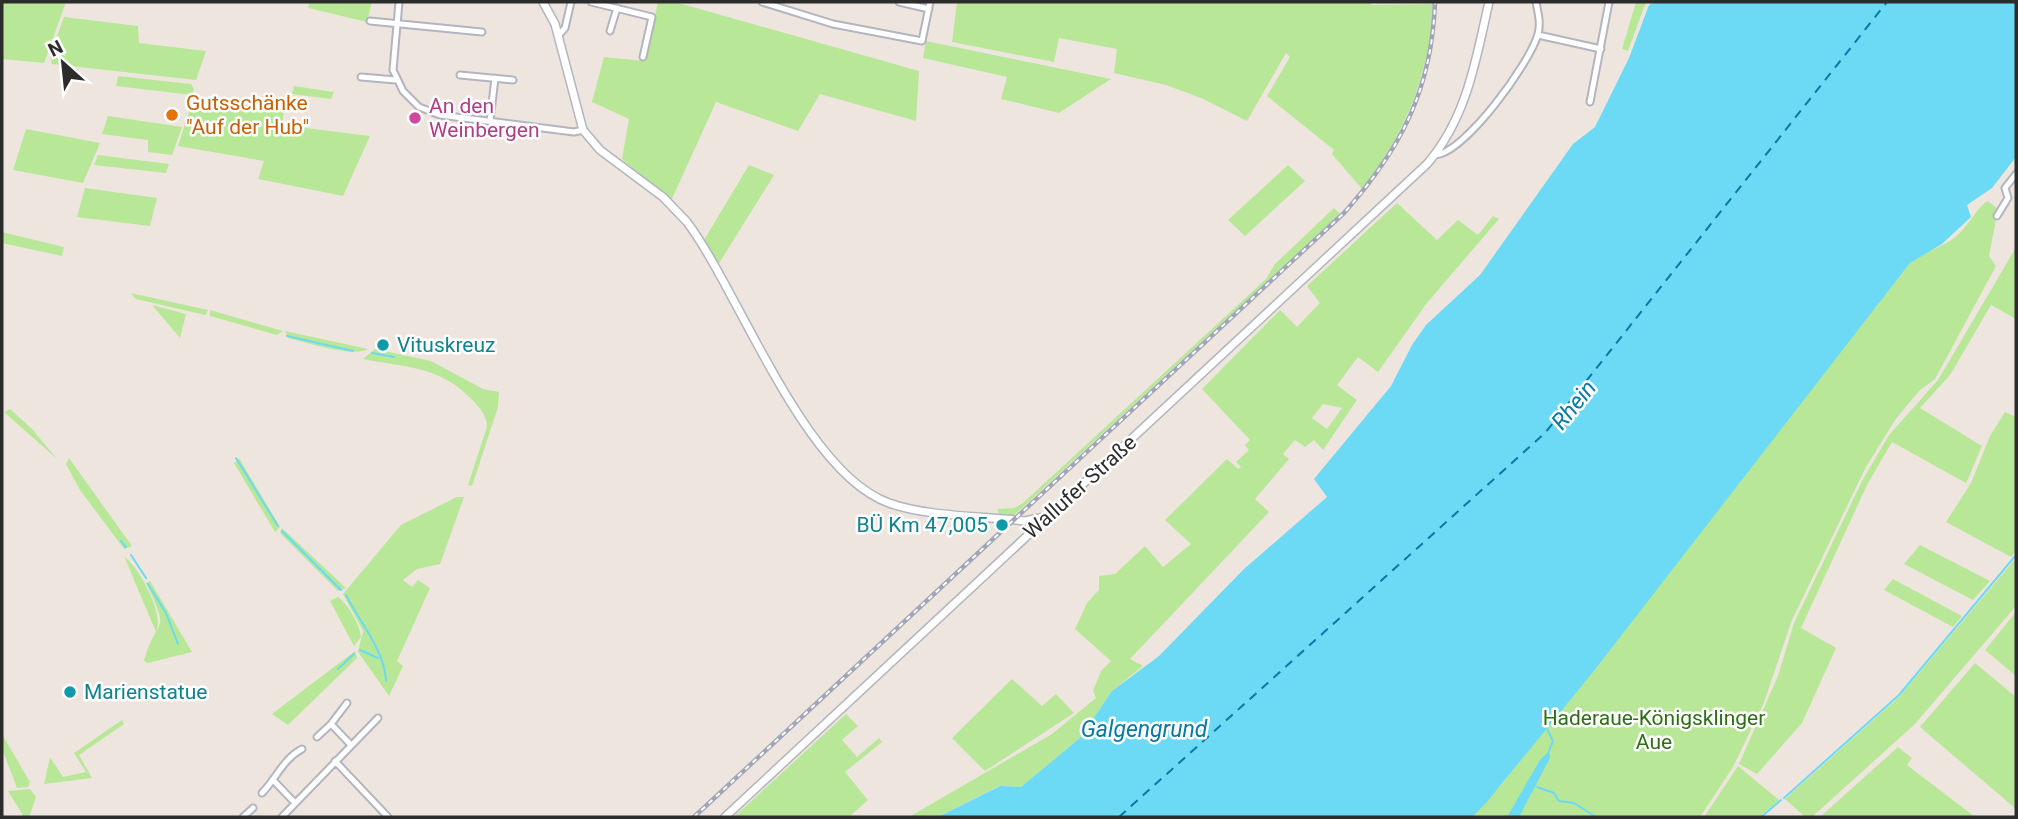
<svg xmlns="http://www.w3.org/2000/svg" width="2018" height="819" font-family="Roboto,sans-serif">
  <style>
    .green { fill: #b8e798; fill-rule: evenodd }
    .water { fill: #6cdaf5 }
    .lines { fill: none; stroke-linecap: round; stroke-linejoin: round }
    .stream { stroke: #6cdaf5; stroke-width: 2 }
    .ferry { stroke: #0779a5; stroke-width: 2; stroke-dasharray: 9 7; stroke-linecap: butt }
    .minor-casing { stroke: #b2b5c0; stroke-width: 9 }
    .tertiary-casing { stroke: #b2b5c0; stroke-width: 10 }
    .minor { stroke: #fff; stroke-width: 5 }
    .tertiary { stroke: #fff; stroke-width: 7 }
    .rail-casing { stroke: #a0a5b7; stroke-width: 4.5 }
    .rail { stroke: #fff; stroke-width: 2; stroke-dasharray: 5; stroke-linecap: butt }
    .food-dot { fill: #e8710a; stroke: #fff; stroke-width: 2.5 }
    .hotel-dot { fill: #d1479c; stroke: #fff; stroke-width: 2.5 }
    .culture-dot { fill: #0f9aa8; stroke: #fff; stroke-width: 2.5 }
    .labels { text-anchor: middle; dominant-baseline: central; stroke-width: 5; stroke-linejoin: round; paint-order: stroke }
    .food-label { font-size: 21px; fill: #c56008; stroke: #fff; text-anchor: start }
    .hotel-label { font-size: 21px; fill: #b23c85; stroke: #fff; text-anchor: start }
    .culture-label { font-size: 21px; fill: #0d838f; stroke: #fff; text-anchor: start }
    .street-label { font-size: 21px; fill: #2c2c2c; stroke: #fff }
    .park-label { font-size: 21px; fill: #2f6e17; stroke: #fff }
    .water-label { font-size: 23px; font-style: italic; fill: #0779a5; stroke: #fff }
  </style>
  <rect width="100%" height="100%" fill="#eee6de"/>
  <path class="green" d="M2,2H66L44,63L2,59Z
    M310,2H372L367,22L308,8Z
    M658,2H675L919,71L916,121L820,94L798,131L716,102L671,201L622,159L629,119L592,102L604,57L645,61Z
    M957,2H1371V5L1434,4C1429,74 1406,134 1362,189L1332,154L1334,150L1267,96L1290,57L1286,53L1247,121L1201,98L1166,85L1114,73L1117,49L1059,38L1054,62L952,42Z
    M1636,2H1646L1628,51L1622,49Z
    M64,17L138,26L139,43L206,51L196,80L52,64L50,55Z
    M926,41L1111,79L1059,113L1001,99L1007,77L923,58Z
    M118,76L191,84L194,89L192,95L116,86Z
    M294,86L334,92L331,99L292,94Z
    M219,101L284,110L282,125L370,136L343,196L258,179L264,161L178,146L190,109L217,112Z
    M108,116L182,127L172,155L148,152V140L102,134Z
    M26,129L100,143L83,183L13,170Z
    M98,155L169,164L166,173L94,165Z
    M749,165L774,175L718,265L704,240Z
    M1288,165L1305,181L1245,236L1228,220Z
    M85,188L157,198L150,226L77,217Z
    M1988,201L1998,209L1989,256L1996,266L1935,379L1920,390L1895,420L1866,467L1792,620L1763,705L1733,767L1700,817H1471L1501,785L1910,263C1923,252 1941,248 1954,238C1968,228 1977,206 1988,201Z
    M1397,203L1437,240L1458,220L1478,235L1493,216L1499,219L1427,303L1378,372L1358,357L1337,385L1357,400L1323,450L1314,440L1305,447L1295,440L1283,454L1289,459L1255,499L1269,512L1130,659L1143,666L1112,691L1080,738L1021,787L999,786L938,817H909L1052,734L1096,698L1093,691L1101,671L1111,661L1075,629L1087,603L1099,590V576L1115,574L1145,546L1163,567L1191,544L1165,520L1227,459L1238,469L1241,467L1236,462L1249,450L1245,445L1250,440L1202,389L1280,310L1297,327L1320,303L1307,286ZM1323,404L1342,408L1327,429L1312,418Z
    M1334,208L1340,214L1022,508L1012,517L1000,515L997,509L1014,508L1023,503L1266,279L1275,264Z
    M2,232L64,247L62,256L2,243Z
    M2015,249L2016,319L1991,305L1950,375L1920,408L1982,446L1968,479L1966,483L1892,442L1868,483L1801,628L1836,648L1802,723L1757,774L1739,764L1778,676L1794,623L1862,481L1889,435L1938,380Z
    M131,293L208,310L205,315L136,299Z
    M152,305L186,314L180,338Z
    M210,310L283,331L277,335L210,316Z
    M285,331L368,349C352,358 306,342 288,338Z
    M375,349L431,361L483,389L499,392L498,407L472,486L468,485L487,427C487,414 477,404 468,396C439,366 402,367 363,359Z
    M10,409L32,429L57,459L4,412Z
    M2005,412L2016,417V551L2011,557L1946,522L1971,483L1990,436Z
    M69,458L132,546L124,549L80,490L66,464Z
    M239,458L280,527L275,532L234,463Z
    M457,497H464L440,564L417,569L403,580L412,587L418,580L430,588L397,661L403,666L389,696L358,652L363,631L343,594L401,525Z
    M282,528L346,588L338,591L280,533Z
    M1920,545L1990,581L1973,600L1904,564Z
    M124,556C139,568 165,614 156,632Z
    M2016,558V606L1915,724L1812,817L1804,816L1785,799L1899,697Z
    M1893,579L1962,616L1953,627L1884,590Z
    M150,581L192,652L148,663L144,661C157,614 172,637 146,583Z
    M338,597C348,604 360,625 361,637L354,646L330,601Z
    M2016,612V676L1985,650Z
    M355,651L357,658L288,725L272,714Z
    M1975,663L2016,697V809L1920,727Z
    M1012,679L1042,706L1056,694L1074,713L985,771L952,738Z
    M846,714L858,726L842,740L857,757L879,738L882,742L845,772L868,800L849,817H734Z
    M122,720L124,724L79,755L92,778L44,784L50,757L63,777L86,772L74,753Z
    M2,734L30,782L28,787L17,788L2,749Z
    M1898,747L1912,758L1907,765L1975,817H1820Z
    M1738,766L1779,800L1759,817H1704Z
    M30,789L36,797L29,817H24L8,791Z"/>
  <path class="water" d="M1656,2H2016V157L1992,188L1967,205L1971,217L1942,244L1910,263L1593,672L1486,803L1472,817H938L1000,786L1021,787L1080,738L1112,691L1159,656L1244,569L1327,497L1314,479L1391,386L1412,345L1426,325L1480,275L1573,144L1595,127L1629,58L1649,5Z
    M1549,751L1550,758L1519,817H1507L1540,760Z"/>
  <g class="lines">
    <path class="stream" d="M287,336L353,351
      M372,353L394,357
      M236,458L278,526
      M282,531L341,590
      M121,541L126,547
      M131,555L146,578
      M148,584L166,613L178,644
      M346,595C359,621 385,651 386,681
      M360,650L378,658
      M338,669L354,654
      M1546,727L1553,741L1549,751
      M1537,787L1554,793L1559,801L1574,803L1596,817
      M1784,798L1899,695L2016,555
      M1761,817L1781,800"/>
    <path class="ferry" d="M1119,817L1545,433L1887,2"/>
    <defs>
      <path id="minor" d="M399,2L393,70L403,91L419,107L440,115L574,132L583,130
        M591,2L652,17L643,57
        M762,2L833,24L922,41L930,2
        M899,2L929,9
        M370,21L482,32
        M610,31L617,8
        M1538,35L1601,49
        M558,36L565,28L571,2
        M460,75L513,80
        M361,77L396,80
        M1590,102L1609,2
        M490,121L495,78
        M1435,155C1465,153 1530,63 1538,34C1541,23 1538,13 1536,2
        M1997,216L2008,198L2005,188L2016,174
        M347,703L331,724L351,745
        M317,737L331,724
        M335,761L388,817
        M274,781L295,803
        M262,793C276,779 283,759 302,749
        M243,817L253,808
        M282,817L378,718"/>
      <path id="tertiary" d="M543,2L555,24L583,130L600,150L663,197L687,222C740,293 804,473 889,503C928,517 983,516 1025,521L1045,517
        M725,817L1427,164C1467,118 1476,59 1489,2"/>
    </defs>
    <use href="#minor" class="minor-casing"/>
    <use href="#tertiary" class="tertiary-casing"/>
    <use href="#minor" class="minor"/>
    <use href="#tertiary" class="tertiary"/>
    <defs>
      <path id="rail" d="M694,817L1344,213C1401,149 1432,89 1435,2"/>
    </defs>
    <use href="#rail" class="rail-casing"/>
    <use href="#rail" class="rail"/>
  </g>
  <circle class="food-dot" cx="172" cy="115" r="7"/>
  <circle class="hotel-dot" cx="415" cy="118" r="7"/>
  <g class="culture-dot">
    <circle cx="383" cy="345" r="7"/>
    <circle cx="1002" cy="525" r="7"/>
    <circle cx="70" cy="692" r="7"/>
  </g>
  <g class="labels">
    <g class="food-label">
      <text x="186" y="103">Gutsschänke<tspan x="186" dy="24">"Auf der Hub"</tspan></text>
    </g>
    <g class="hotel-label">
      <text x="429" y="106">An den<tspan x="429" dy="24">Weinbergen</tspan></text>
    </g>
    <g class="culture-label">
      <text x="397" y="345">Vituskreuz</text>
      <text x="988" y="525" text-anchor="end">BÜ Km 47,005</text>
      <text x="84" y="692">Marienstatue</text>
    </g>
    <g class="street-label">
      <text transform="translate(1080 487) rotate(-42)">Wallufer Straße</text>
    </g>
    <g class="park-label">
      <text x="1654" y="718">Haderaue-Königsklinger<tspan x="1654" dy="24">Aue</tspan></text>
    </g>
    <g class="water-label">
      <text transform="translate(1574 405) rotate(-51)">Rhein</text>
      <text x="1144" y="729">Galgengrund</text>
    </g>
  </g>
  <rect width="2018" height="819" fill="none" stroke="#2c2c2c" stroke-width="7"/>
  <g transform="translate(63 63) rotate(333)" stroke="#ffffff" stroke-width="5" paint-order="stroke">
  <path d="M0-5L12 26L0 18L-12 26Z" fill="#2c2c2c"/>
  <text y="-10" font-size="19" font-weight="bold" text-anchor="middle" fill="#2c2c2c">N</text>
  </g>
</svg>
